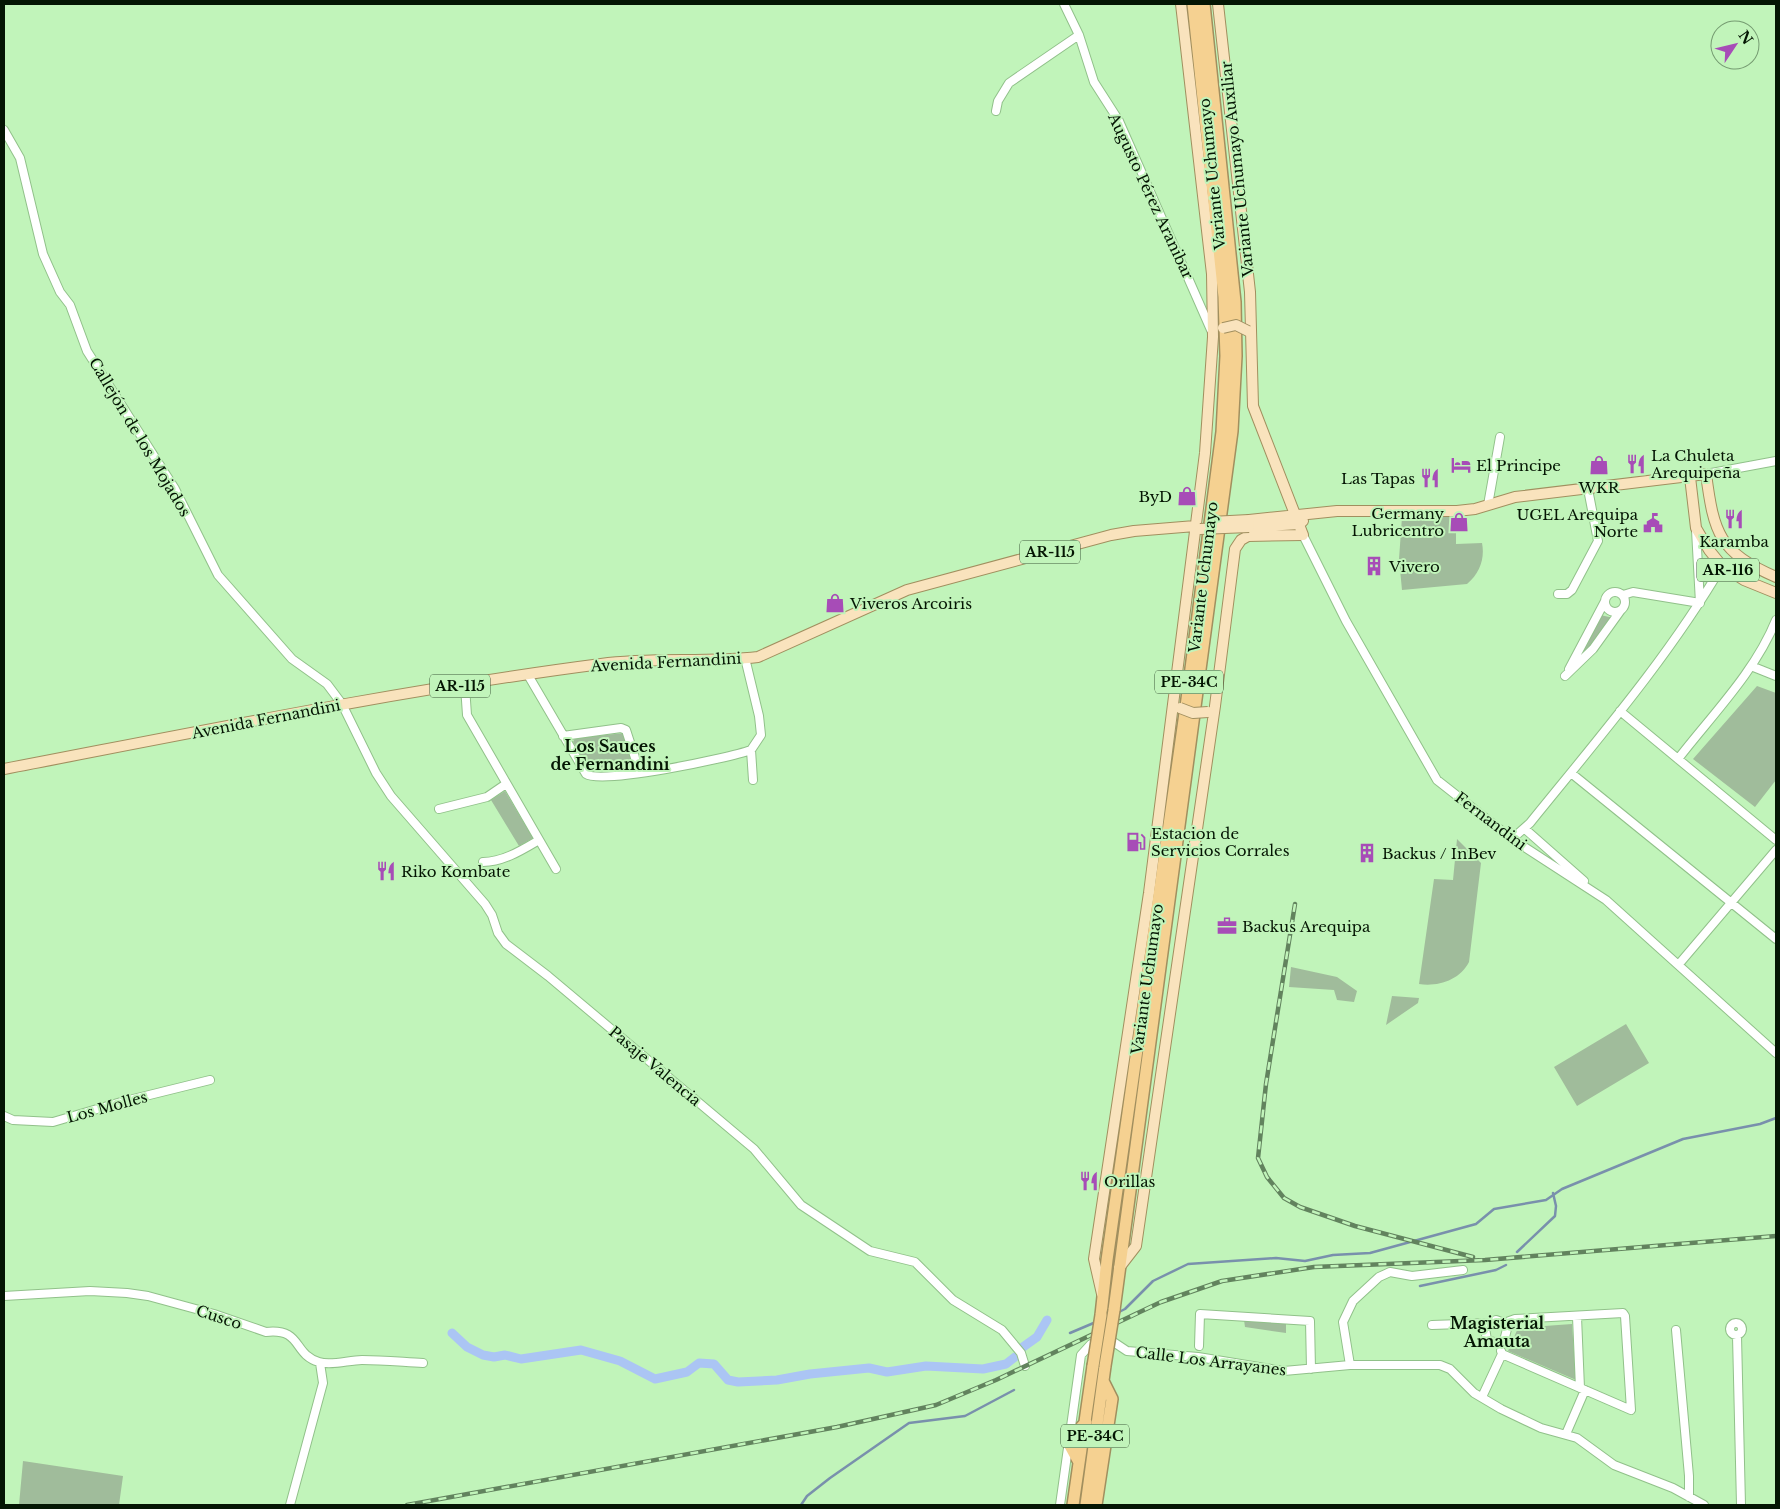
<svg xmlns="http://www.w3.org/2000/svg" width="1780" height="1509" font-family="'Libre Baskerville',serif">
  <style>
    .green { fill: #a0bc9b }
    .lines { fill: none; stroke-linecap: round; stroke-linejoin: round }
    .stream { stroke: #7990ac; stroke-width: 2.5 }
    .canal { stroke: #abc5f4; stroke-width: 9 }
    .minor-casing { stroke: #91c18a; stroke-width: 10 }
    .major-casing { stroke: #a18f5f; stroke-width: 12 }
    .highway-casing { stroke: #a18f5f; stroke-width: 14 }
    .minor { stroke: #fff; stroke-width: 8 }
    .major { stroke: #f9e3bd; stroke-width: 10 }
    .highway { stroke: #f5d191; stroke-width: 11 }
    .rail-casing { stroke: #62835e; stroke-width: 4.5 }
    .rail { stroke: #c1f4ba; stroke-width: 2.5; stroke-dasharray: 8; stroke-linecap: butt }
    .major-bridge-casing { stroke: #a18f5f; stroke-width: 12; stroke-linecap: butt }
    .highway-bridge-casing { stroke: #a18f5f; stroke-width: 14; stroke-linecap: butt }
    .major-bridge { stroke: #f9e3bd; stroke-width: 10 }
    .highway-bridge { stroke: #f5d191; stroke-width: 11 }
    .labels { text-anchor: middle; dominant-baseline: central; stroke-width: 4; stroke-linejoin: round; paint-order: stroke }
    .shield { fill: #c1f4ba; stroke: #3d583a; stroke-width: 1 }
    .shield-label { font-size: 14px; font-weight: bold; fill: #041503 }
    .street-label { font-size: 15px; fill: #041503; stroke: #c1f4ba }
    .poi-label { font-size: 15px; fill: #041503; stroke: #c1f4ba; text-anchor: start }
    .neighbourhood-label { font-size: 16px; font-weight: bold; fill: #041503; stroke: #c1f4ba }
  </style>
  <rect width="100%" height="100%" fill="#c1f4ba"/>
  <path class="green" d="M1456,515V544L1482,543C1485,558 1480,573 1467,584L1402,590L1399,559L1402,517Z
    M1600,615L1614,618L1585,656H1579Z
    M1757,686L1776,693V780L1755,807L1693,759Z
    M625,733L635,769L595,776L592,775L573,742L575,738Z
    M505,791L533,838L519,846L491,800Z
    M1457,839L1481,863L1469,962C1460,980 1438,987 1419,984L1434,879L1453,880Z
    M1291,967L1337,977L1357,991L1354,1002L1337,1000L1334,990L1289,987Z
    M1392,996L1419,998L1418,1003L1386,1025Z
    M1626,1024L1649,1063L1577,1106L1554,1067Z
    M1244,1320L1286,1323V1333L1245,1327Z
    M1572,1324L1576,1380L1508,1351L1518,1328Z
    M23,1461L123,1476L119,1505H19Z"/>
  <g class="lines">
    <path class="stream" d="M1517,1252L1555,1216L1556,1206L1553,1193
      M1420,1286L1496,1270L1506,1265
      M1117,1313L1125,1309L1153,1281L1188,1264L1276,1258L1305,1261L1333,1255L1370,1253L1476,1224L1494,1209L1546,1200L1562,1189L1683,1139L1760,1124L1776,1118
      M1070,1333L1096,1322
      M801,1505L807,1496L830,1478L909,1423L965,1416L1014,1390"/>
    <path class="canal" d="M452,1333L467,1347L483,1355L494,1357L505,1355L521,1359L581,1350L620,1361L655,1379L687,1372L699,1363L714,1364L728,1380L738,1382L777,1380L810,1374L869,1368L887,1372L926,1366L983,1369L1006,1364L1015,1357
      M1023,1347L1037,1337L1047,1320"/>
    <defs>
      <path id="minor" d="M1064,4L1079,35L1094,82L1119,121L1211,330
        M996,111L998,101L1009,83L1079,35
        M4,130L20,158L43,254L60,292L70,305L87,351L175,489L218,575L292,659L327,684L342,704L376,773L391,796L485,904L492,915L498,933L506,944L548,976L754,1149L801,1205L870,1251L915,1262L953,1300L1002,1330L1021,1353L1025,1366
        M1706,474L1776,461
        M1488,505L1500,437
        M1696,530L1700,603
        M1303,535L1346,621L1437,780L1512,839L1606,900L1776,1053
        M1605 602a10 10 0 1 1 20 0a10 10 0 1 1-20 0Z
        M1558,594H1567L1572,590L1598,541L1588,489
        M1623,595L1633,592L1700,603
        M1751,666L1776,676
        M1569,669L1605,601
        M528,675L586,774C601,785 729,758 751,750L761,735L759,716L745,658
        M1565,676L1593,649L1621,610
        M465,686L467,715L556,869
        M1620,711L1776,840
        M563,736L621,728L626,730L640,773
        M751,750L753,780
        M1678,759C1712,715 1755,672 1776,620
        M1571,773L1776,939
        M439,809L487,797L506,784
        M1525,829L1584,881
        M1512,839L1530,823C1597,740 1668,658 1722,566
        M483,862C503,862 522,850 539,840
        M1679,964L1776,850
        M4,1116L13,1120L53,1122L121,1102L210,1080
        M4,1296L90,1291L127,1293L148,1296L214,1314L266,1332C303,1328 292,1354 319,1362C331,1366 349,1360 362,1360C382,1360 403,1362 423,1363
        M1577,1317L1580,1388
        M1730 1329a6 6 0 1 1 12 0a6 6 0 1 1-12 0Z
        M1432,1325L1489,1323L1496,1320L1504,1323L1507,1329L1504,1341L1498,1343L1487,1340L1485,1328L1489,1323
        M1676,1330L1689,1476V1497
        M1737,1336L1741,1505
        M1199,1346L1200,1314L1310,1321L1311,1369
        M1502,1354L1631,1410L1625,1316L1623,1313L1515,1319L1504,1323
        M1350,1365L1343,1322L1353,1301L1379,1277L1390,1272L1412,1276L1463,1270
        M1482,1397L1502,1354L1501,1351
        M1566,1434L1585,1390
        M290,1505L323,1383L320,1363
        M1060,1505L1081,1355L1091,1344L1109,1339L1127,1351L1198,1357L1284,1371L1350,1365H1440L1450,1369L1474,1393L1501,1409L1541,1428L1577,1438L1614,1465L1673,1488L1704,1505"/>
      <path id="major" d="M1690,477L1696,528L1709,550L1722,566L1744,580L1776,593
        M1249,520L1337,511H1457L1475,509L1515,497L1706,474C1714,534 1719,552 1776,577
        M1249,527L1299,524L1303,521
        M4,769C202,731 400,690 601,664C653,657 706,663 758,657L907,590L1111,535L1134,531L1195,526
        M1119,1268L1136,1246L1215,706L1235,549L1241,540L1248,536L1303,535L1253,406L1250,292L1218,4
        M1102,1294L1094,1259L1149,893L1205,453L1213,337L1212,274L1181,4"/>
      <path id="highway" d="M1114,1310L1232,431L1236,356L1235,302L1204,4
        M1101,1315L1107,1260L1187,699L1222,432L1226,356L1224,297L1193,4
        M1079,1462L1068,1442L1086,1422
        M1073,1505L1093,1366
        M1086,1505L1105,1366
        M1096,1505L1112,1399L1103,1381"/>
    </defs>
    <use href="#minor" class="minor-casing"/>
    <use href="#major" class="major-casing"/>
    <use href="#highway" class="highway-casing"/>
    <use href="#minor" class="minor"/>
    <use href="#major" class="major"/>
    <use href="#highway" class="highway"/>
    <defs>
      <path id="rail" d="M1295,904L1266,1084L1258,1158L1267,1177L1284,1198L1300,1207L1355,1226L1473,1257
        M407,1505L837,1427L936,1405L996,1380L1161,1302L1222,1281L1314,1267L1485,1260L1776,1236"/>
    </defs>
    <use href="#rail" class="rail-casing"/>
    <use href="#rail" class="rail"/>
    <defs>
      <path id="major-bridge" d="M1223,328L1236,325L1248,331
        M1211,522L1249,520
        M1200,529L1249,527
        M1180,708L1193,713L1208,712"/>
      <path id="highway-bridge" d="M1093,1366L1101,1315
        M1105,1366L1114,1310"/>
    </defs>
    <use href="#major-bridge" class="major-bridge-casing"/>
    <use href="#highway-bridge" class="highway-bridge-casing"/>
    <use href="#major-bridge" class="major-bridge"/>
    <use href="#highway-bridge" class="highway-bridge"/>
  </g>
  <defs>
    <symbol id="restaurant-bare" viewBox="-9 -9 18 18"><path d="M-5-6h1v4h1v-4h1v4h1v-4h1v5L-1.5 .5V6h-2V.5L-5-1ZM5-6V6H3V1.5H1.5Q1.5-4 5-6Z" fill="#a74cb7" stroke="#c1f4ba" stroke-width="2.5" paint-order="stroke"/></symbol>
    <symbol id="hotel-bare" viewBox="-9 -9 18 18"><path d="M-6-4.5h1.5V1H6V5H4.5V3h-9V5H-6ZM-4 0a1.8 1.8 0 1 1 3.6 0ZM.5 0V-2.5h3Q6-2.5 6 0Z" fill="#a74cb7" stroke="#c1f4ba" stroke-width="2.5" paint-order="stroke"/></symbol>
    <symbol id="shop-bare" viewBox="-9 -9 18 18"><path d="M-5-2.5h2.3a2.7 3.5 0 0 1 5.4 0H5L5.5 6h-11ZM-1.5-2.5h3a1.5 2.3 0 0 0-3 0Z" fill="#a74cb7" stroke="#c1f4ba" stroke-width="2.5" paint-order="stroke"/></symbol>
    <symbol id="civic-bare" viewBox="-9 -9 18 18"><path d="M-.6-6.5H3V-4.5H.6V-3L4-1V1h2V6H-6V1h2V-1L-.6-3ZM-1.2 2.5V6h2.4V2.5Z" fill="#a74cb7" stroke="#c1f4ba" stroke-width="2.5" paint-order="stroke"/></symbol>
    <symbol id="building-bare" viewBox="-9 -9 18 18"><path d="M-4-6H4V6H1V3H-1V6H-4ZM-2.5-4.3h1.7v1.8h-1.7ZM.8-4.3h1.7v1.8H.8ZM-2.5-1h1.7V.8h-1.7ZM.8-1h1.7V.8H.8Z" fill="#a74cb7" stroke="#c1f4ba" stroke-width="2.5" paint-order="stroke"/></symbol>
    <symbol id="fuel-bare" viewBox="-9 -9 18 18"><path d="M-5.5-6h7V0h2V4h1.3V-2.5L3-4.5l.8-.8L6-3V5H2.5V1h-1V6h-7ZM-4.2-4.7v3.2H.2V-4.7Z" fill="#a74cb7" stroke="#c1f4ba" stroke-width="2.5" paint-order="stroke"/></symbol>
    <symbol id="office-bare" viewBox="-9 -9 18 18"><path d="M-6-3h4V-5.5h4V-3h4V5H-6ZM-1-4.5V-3h2v-1.5ZM-6 0V1H6V0Z" fill="#a74cb7" stroke="#c1f4ba" stroke-width="2.5" paint-order="stroke"/></symbol>
  </defs>
  <g fill-rule="evenodd">
    <use href="#restaurant-bare" x="1622" y="450" width="28" height="28"/>
    <use href="#hotel-bare" x="1447" y="451" width="28" height="28"/>
    <use href="#shop-bare" x="1585" y="451" width="28" height="28"/>
    <use href="#restaurant-bare" x="1416" y="464" width="28" height="28"/>
    <use href="#shop-bare" x="1173" y="482" width="28" height="28"/>
    <use href="#restaurant-bare" x="1720" y="505" width="28" height="28"/>
    <use href="#shop-bare" x="1445" y="508" width="28" height="28"/>
    <use href="#civic-bare" x="1639" y="509" width="28" height="28"/>
    <use href="#building-bare" x="1360" y="552" width="28" height="28"/>
    <use href="#shop-bare" x="821" y="589" width="28" height="28"/>
    <use href="#fuel-bare" x="1122" y="828" width="28" height="28"/>
    <use href="#building-bare" x="1353" y="839" width="28" height="28"/>
    <use href="#restaurant-bare" x="372" y="857" width="28" height="28"/>
    <use href="#office-bare" x="1213" y="912" width="28" height="28"/>
    <use href="#restaurant-bare" x="1075" y="1167" width="28" height="28"/>
  </g>
  <g class="labels">
    <g class="shield">
      <rect x="1020" y="540.5" width="60" height="23" rx="4"/>
      <rect x="1697" y="558.5" width="62" height="23" rx="4"/>
      <rect x="1155" y="670.5" width="68" height="23" rx="4"/>
      <rect x="430" y="674.5" width="60" height="23" rx="4"/>
      <rect x="1061" y="1424.5" width="68" height="23" rx="4"/>
    </g>
    <g class="shield-label">
      <text x="1050" y="552">AR-115</text>
      <text x="1728" y="570">AR-116</text>
      <text x="1189" y="682">PE-34C</text>
      <text x="460" y="686">AR-115</text>
      <text x="1095" y="1436">PE-34C</text>
    </g>
    <g class="street-label">
      <text transform="translate(1237 169) rotate(-96)">Variante Uchumayo Auxiliar</text>
      <text transform="translate(1212 174) rotate(-96)">Variante Uchumayo</text>
      <text transform="translate(1151 196) rotate(65)">Augusto Pérez Aranibar</text>
      <text transform="translate(140 437) rotate(59)">Callejón de los Mojados</text>
      <text transform="translate(1203 577) rotate(-83)">Variante Uchumayo</text>
      <text transform="translate(666 662) rotate(-3)">Avenida Fernandini</text>
      <text transform="translate(266 719) rotate(-11)">Avenida Fernandini</text>
      <text transform="translate(1491 821) rotate(37)">Fernandini</text>
      <text transform="translate(1147 979) rotate(-82)">Variante Uchumayo</text>
      <text transform="translate(655 1066) rotate(40)">Pasaje Valencia</text>
      <text transform="translate(107 1107) rotate(-15)">Los Molles</text>
      <text transform="translate(219 1317) rotate(18)">Cusco</text>
      <text transform="translate(1211 1361) rotate(7)">Calle Los Arrayanes</text>
    </g>
    <g class="poi-label">
      <text x="1651" y="455">La Chuleta<tspan x="1651" dy="17">Arequipeña</tspan></text>
      <text x="1476" y="465">El Principe</text>
      <text x="1415" y="478" text-anchor="end">Las Tapas</text>
      <text x="1599" y="487" text-anchor="middle">WKR</text>
      <text x="1172" y="496" text-anchor="end">ByD</text>
      <text x="1444" y="513" text-anchor="end">Germany<tspan x="1444" dy="17">Lubricentro</tspan></text>
      <text x="1638" y="514" text-anchor="end">UGEL Arequipa<tspan x="1638" dy="17">Norte</tspan></text>
      <text x="1734" y="541" text-anchor="middle">Karamba</text>
      <text x="1389" y="566">Vivero</text>
      <text x="850" y="603">Viveros Arcoiris</text>
      <text x="1151" y="833">Estacion de<tspan x="1151" dy="17">Servicios Corrales</tspan></text>
      <text x="1382" y="853">Backus / InBev</text>
      <text x="401" y="871">Riko Kombate</text>
      <text x="1242" y="926">Backus Arequipa</text>
      <text x="1104" y="1181">Orillas</text>
    </g>
    <g class="neighbourhood-label">
      <text x="610" y="746">Los Sauces<tspan x="610" dy="18">de Fernandini</tspan></text>
      <text x="1497" y="1323">Magisterial<tspan x="1497" dy="18">Amauta</tspan></text>
    </g>
  </g>
  <rect width="1780" height="1509" fill="none" stroke="#041503" stroke-width="10"/>
  <g transform="translate(1735 45) rotate(55)"><circle r="24" fill="#c1f4ba" stroke="#759b71"/>
  <path d="M0-4L9 19L0 12L-9 19Z" fill="#a74cb7"/>
  <text y="-8" font-size="14" font-weight="bold" text-anchor="middle" fill="#041503">N</text>
  </g>
</svg>
